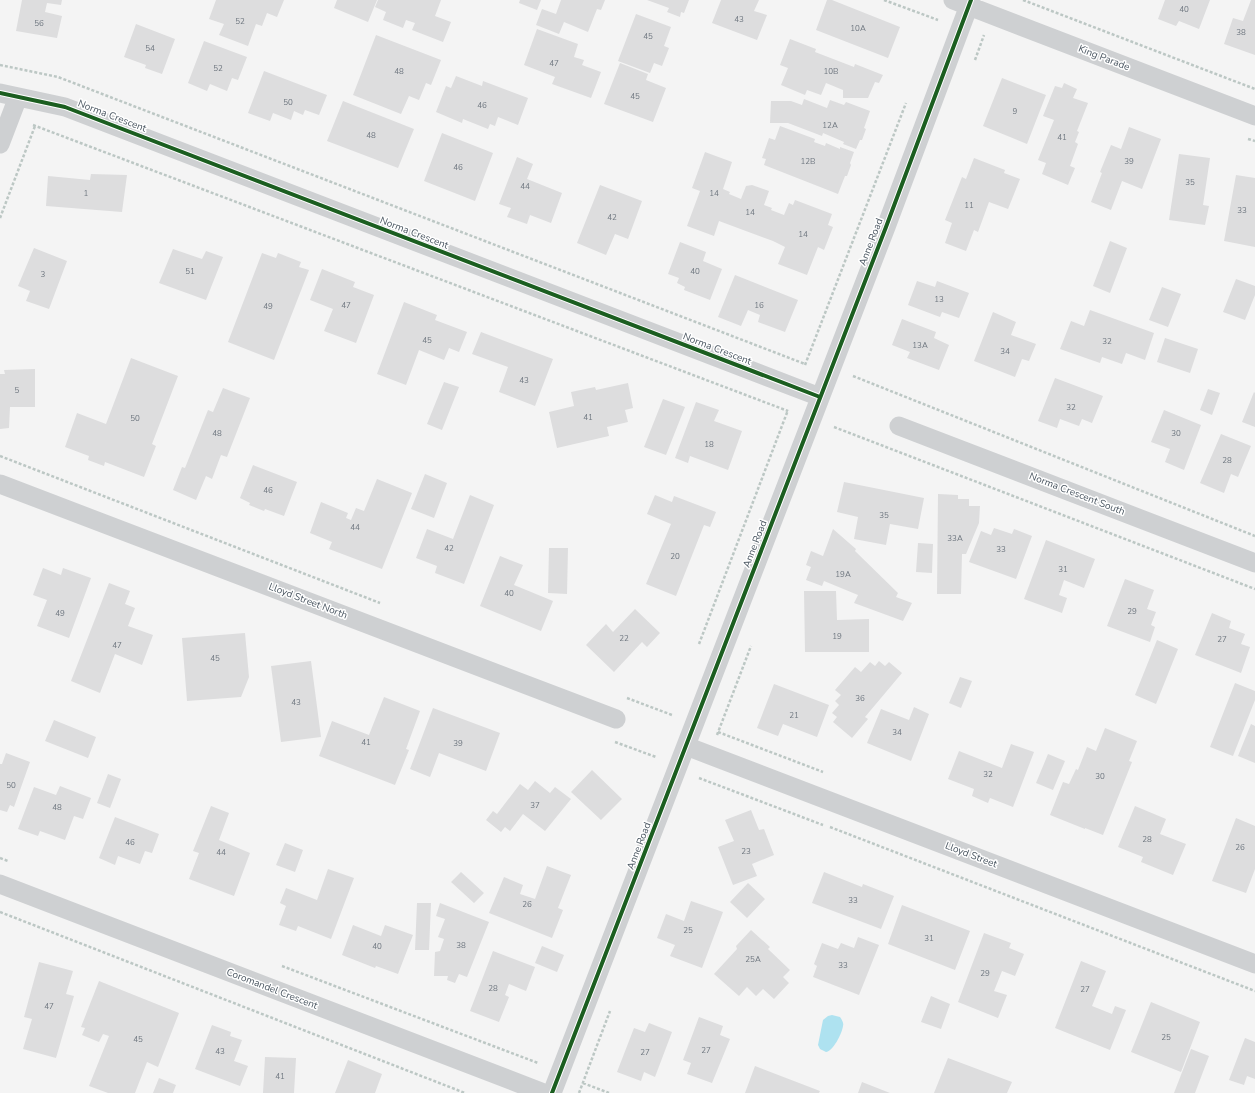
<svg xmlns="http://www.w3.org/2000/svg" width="1255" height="1093" font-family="'Nunito Sans',sans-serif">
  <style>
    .water { fill: #aee2f0 }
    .building { fill: #ddddde }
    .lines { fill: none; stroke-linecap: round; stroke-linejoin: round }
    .path { stroke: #bcc7c4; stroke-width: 2.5; stroke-dasharray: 3 2; stroke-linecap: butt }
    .minor { stroke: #ced0d2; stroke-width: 19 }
    .cycleway-casing { stroke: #fff; stroke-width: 6 }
    .cycleway { stroke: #1b5e20; stroke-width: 4 }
    .labels { text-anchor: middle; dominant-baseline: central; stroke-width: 3; stroke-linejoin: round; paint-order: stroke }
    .number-label { font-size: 8px; fill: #707881 }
    .street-label { font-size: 10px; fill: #4a5661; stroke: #fff }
  </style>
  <rect width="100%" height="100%" fill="#f4f4f4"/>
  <path class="water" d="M832,1015L840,1017C842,1020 844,1023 843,1026C842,1034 833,1051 826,1052L820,1049L818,1045L823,1020L828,1016Z"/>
  <path class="building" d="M22,0H62L61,5L47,3L45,12L62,16L57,38L16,31Z
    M216,0H284L277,17L267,13L262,26L256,24L248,46L219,35L224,24L209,19Z
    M337,0H377L368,22L334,8Z
    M378,0H441L435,16L451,22L443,42L412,30L415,23L406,20L403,28L383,20L386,12L375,7Z
    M520,0H541L537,10L519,3Z
    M561,0H605L601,10L597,9L588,32L564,22L559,34L536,25L542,9L556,14Z
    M647,0H689L684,13L681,12L680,17L667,12L669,8Z
    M721,0H759L754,11L767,15L757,40L712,23Z
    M827,0H832L900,27L888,58L816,30Z
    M1165,0H1210L1199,29L1179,21L1176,26L1158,19Z
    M1251,0H1255V55L1224,44L1233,18L1243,21Z
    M636,14L671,27L664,46L669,48L662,66L654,63L650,73L618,61Z
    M136,24L175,39L162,74L145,68L146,65L124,57Z
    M537,29L578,44L574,57L584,60L582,65L601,72L591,98L552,84L555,77L524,65Z
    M376,35L441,60L431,85L426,83L419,100L409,96L401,114L353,95Z
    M790,39L816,49L815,52L854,67L855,64L883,75L879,83L875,82L868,98H843V90L826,83L821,95L807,90L805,95L781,85L788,68L780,65Z
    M204,41L247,57L238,80L232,78L227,91L210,84L207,91L188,83Z
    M620,63L648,74L646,80L666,88L653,122L604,104Z
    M264,71L327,95L319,115L305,110L303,115L294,111L291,120L273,113L270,121L248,113Z
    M456,76L482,86L483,81L528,98L518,125L498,117L495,126L490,124L488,129L463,119L462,123L436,112L446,86L451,88Z
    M1002,78L1046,95L1027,144L983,126Z
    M1064,83L1077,89L1073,98L1088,103L1077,131L1079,132L1075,142L1078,144L1070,166L1075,168L1068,185L1042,174L1046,163L1038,160L1054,120L1043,116L1055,86L1062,88Z
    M804,99L827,108L830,100L844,105L846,102L870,111L864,128L866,129L862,140H860L856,149L843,144L844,142L823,133L822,136L788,123H770L771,101H791L802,105Z
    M343,101L414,129L398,168L327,141Z
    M780,126L815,139L814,142L825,146L826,143L840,149V147L854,152L850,163L851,165L847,176H845L838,194L764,165L766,159L762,158L769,138L775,140Z
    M1129,127L1161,139L1142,189L1122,181L1111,210L1091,202L1102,173L1100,172L1111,145L1121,149Z
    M442,133L493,153L475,201L424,181Z
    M705,152L732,162L723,189L730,192L729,194L741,199L746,186L752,185L769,191L764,205L772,208L771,210L784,215L789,203L793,205L795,200L832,214L828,225L833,227L824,250L818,247L807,275L778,264L785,247L773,241L719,221L714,236L687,226L700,191L692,188Z
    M1179,154L1210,158L1203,205L1209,206L1205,225L1169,220Z
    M517,157L533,164L527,179L562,193L551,223L530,215L527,224L507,217L511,208L499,204Z
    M974,158L1005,170L1004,173L1020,179L1008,209L989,202L978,232L974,230L966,251L945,243L952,223L945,220L962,177L966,179Z
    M91,174L127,175L122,212L46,206L48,176L90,180Z
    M1236,175L1255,178V247L1224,241Z
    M600,185L642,201L628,239L615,234L606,255L577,243Z
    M1110,241L1127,248L1110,293L1093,286Z
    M680,242L706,252L703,261L722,269L710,300L684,290L685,287L677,283L679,278L668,274Z
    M34,248L67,261L49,309L26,301L30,291L18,286Z
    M173,249L202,259L206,251L223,257L206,300L159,283Z
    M262,253L276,258L278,253L301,262L299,267L309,270L274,360L228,342Z
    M322,269L355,282L353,287L374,295L356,343L324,331L333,309L310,300Z
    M735,275L798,300L785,332L758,322L760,315L748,310L741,326L718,317Z
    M1236,279L1255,286V295L1245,320L1223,312Z
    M917,281L935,287L937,281L969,293L959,318L942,312L940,317L908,305Z
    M1162,287L1181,294L1168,327L1149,320Z
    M404,302L437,315L435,320L467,332L459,352L449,348L444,360L419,350L406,385L377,374Z
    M1090,310L1154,333L1145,360L1126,353L1122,364L1102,357L1100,363L1060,349L1071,321L1084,326Z
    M993,312L1016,322L1011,335L1036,344L1029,361L1022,359L1015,377L974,361Z
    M902,319L936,332L934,338L949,345L939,370L907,358L910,352L892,345Z
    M481,332L553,359L535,406L499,392L508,367L472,354Z
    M1165,338L1198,349L1190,373L1157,362Z
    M131,358L178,376L152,444L156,446L144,477L105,462L104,466L88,460L89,456L65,447L77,413L106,424Z
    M35,369V407H10L9,428L0,429V374H5L4,370Z
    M1055,378L1103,396L1092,423L1082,419L1079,426L1060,419L1057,428L1038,421Z
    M444,382L459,387L442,430L427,424Z
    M628,383L633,408L625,410L628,422L607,427L609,436L557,448L549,412L574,406L571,392L595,387L596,390Z
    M223,388L250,398L227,457L221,455L212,479L206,476L196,500L173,490L182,467L185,468L208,410L213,412Z
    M1208,389L1220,393L1212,415L1200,410Z
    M1254,392L1255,393V427L1242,422Z
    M663,399L685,407L666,455L644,447Z
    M696,402L719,410L714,421L742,431L728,470L690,456L688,463L675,458Z
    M1164,410L1201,425L1184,470L1165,462L1170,449L1151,442Z
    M1221,434L1251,446L1238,477L1231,474L1224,493L1200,483Z
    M253,465L297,482L284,516L265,509L264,511L249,505L250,503L240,498Z
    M425,474L447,483L434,518L411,509Z
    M377,479L412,493L382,569L329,549L332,542L310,533L321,502L348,513L346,518L351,520L356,508L364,511Z
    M844,482L924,498L918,529L890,524L886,545L854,539L858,517L837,512Z
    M938,494L958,495V499H969V506H980L979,523L966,554H962L961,594H937Z
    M470,495L494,505L464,584L435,573L437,566L416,558L427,529L453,539Z
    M655,495L672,502L674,496L716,512L710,527L704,525L676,596L646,584L671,524L647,514Z
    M994,528L1012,534L1014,529L1032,536L1016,579L969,562L981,531L991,535Z
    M833,529L856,549L855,551L898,593L896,597L912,603L903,621L854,603L858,595L824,581L822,586L806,580L811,567L806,565L811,551L823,556Z
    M1046,540L1095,559L1084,588L1064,580L1059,595L1067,598L1062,613L1024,599Z
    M918,543L933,544L932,573L916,572Z
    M549,548H568L567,594L548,593Z
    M500,556L523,565L514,585L553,601L541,631L480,606Z
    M43,568L61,575L63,568L91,578L69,638L37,626L47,600L33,595Z
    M1125,579L1154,590L1147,609L1156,612L1151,625L1155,627L1150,642L1107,626Z
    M109,583L130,591L125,604L135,608L128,626L153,635L142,665L115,654L100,693L71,681Z
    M804,591H836L837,620L869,619V652H805Z
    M635,609L660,633L647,647L642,642L614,672L586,645L606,624L613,632Z
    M1212,613L1231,621L1229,628L1245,634L1241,644L1250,647L1241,673L1195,655Z
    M245,633L249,677L241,697L187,701L182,638Z
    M1157,640L1178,649L1156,704L1135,695Z
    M311,661L321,737L281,742L271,666Z
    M879,661L885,666L889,662L902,673L865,717L868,719L852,738L833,722L837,717L832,713L839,705L835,701L841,695L835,690L855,667L861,672L870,662L875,666Z
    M960,677L972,681L961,708L949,703Z
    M1235,683L1255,691V700L1233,756L1210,747Z
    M774,684L829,705L817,737L783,724L778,736L757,728Z
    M384,697L420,711L406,749L409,750L395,785L319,756L332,721L369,735Z
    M914,707L929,714L911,761L867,743L881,709L909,720Z
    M433,708L500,733L486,771L439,753L430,777L410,769Z
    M54,720L96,737L88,758L45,741Z
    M1251,724L1255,726V763L1238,756Z
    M1105,728L1137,741L1129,761L1132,762L1103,835L1085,828V829L1050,815L1063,782L1069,784L1076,769L1078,770L1087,747L1096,751Z
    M1011,744L1034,752L1013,807L990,798L988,803L972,796L974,789L948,779L959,751L1002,768Z
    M6,753L30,762L14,807L10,805L7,812L0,810V764H2Z
    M1048,754L1065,761L1053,790L1036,783Z
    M592,770L622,799L601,820L571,792Z
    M108,774L121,779L110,808L97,803Z
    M535,781L550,793L555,787L571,799L545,831L523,814L510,831L505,827L501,832L486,820L493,811L497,814L520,784L528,790Z
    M60,786L91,798L83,819L74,816L65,840L40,831L38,836L18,829L34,787L56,795Z
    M211,806L229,813L219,840L250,853L234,896L189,879L199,853L193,851Z
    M1135,806L1166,819L1160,834L1186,844L1173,875L1141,862L1143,857L1118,847Z
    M751,810L759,830L764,829L774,855L752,864L757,876L733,885L718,847L734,841L725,820Z
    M115,817L159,834L152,853L145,851L140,864L118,856L115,865L99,858Z
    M1236,818L1255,826V869L1246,893L1212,881Z
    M285,843L303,850L295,872L276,865Z
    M547,866L571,875L558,908L563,910L552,938L489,913L504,877L523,885L520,894L535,899Z
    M328,869L354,878L331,939L298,926L296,931L279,925L286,906L280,903L286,888L317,900Z
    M461,872L484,893L474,903L451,882Z
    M824,872L862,887L863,884L894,896L881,929L812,903Z
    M748,883L765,899L747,918L730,902Z
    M691,901L723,912L702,968L670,956L675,945L657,938L666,914L684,921Z
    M417,903H431L429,950H415Z
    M440,903L489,922L467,977L459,974L455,983L447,980L448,976H434L435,952L440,951L444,939L438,937L445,919L436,916Z
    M902,905L970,931L955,970L888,944Z
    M353,925L381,936L385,925L413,935L398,974L376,966L375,968L342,955Z
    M751,930L770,947L768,949L790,970L783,977L789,983L774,999L763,989L756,996L747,987L739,996L714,974L737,949L736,946Z
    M984,933L1011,943L1009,948L1024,954L1015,976L1002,971L994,991L1007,995L998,1018L958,1002Z
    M858,937L879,945L859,995L813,977L817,966L814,964L822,943L838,949L841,943L854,948Z
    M542,946L564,955L557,972L535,963Z
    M493,951L535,967L526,991L509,984L505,995L509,997L499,1022L470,1011Z
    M1081,961L1106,971L1092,1006L1112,1014L1115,1006L1126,1010L1110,1050L1055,1028Z
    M39,962L73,971L66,994L74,996L56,1058L23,1049L32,1019L24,1017Z
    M99,981L179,1013L158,1067L147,1062L135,1093H108L89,1086L109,1036L103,1034L99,1042L82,1035L85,1028L81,1027Z
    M931,996L950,1004L941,1029L921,1022Z
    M1151,1002L1200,1022L1181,1072L1131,1052Z
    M699,1017L723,1026L720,1035L730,1039L712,1083L687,1074L691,1063L683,1060Z
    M649,1023L672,1032L655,1077L644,1072L641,1081L617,1072L634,1028L645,1032Z
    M212,1025L231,1032L230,1036L242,1040L234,1061L248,1066L240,1086L195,1069Z
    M1245,1038L1255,1042V1079L1247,1076L1244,1085L1229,1080Z
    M1191,1049L1209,1056L1195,1093H1174Z
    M265,1057L296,1058L294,1093H263Z
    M948,1058L1012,1082L1007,1093H934Z
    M348,1060L382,1074L375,1093H335Z
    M755,1066L820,1091L819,1093H745Z
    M159,1078L176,1085L173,1093H153Z
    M862,1082L890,1093H858Z"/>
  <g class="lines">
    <path class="path" d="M884,0L938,20
      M1023,0L1255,89
      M975,60L984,35
      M0,65L58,77L805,364
      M33,125L788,411
      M1248,139L1255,141
      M0,218L35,126
      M805,365L906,103
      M853,376L1255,536
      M834,427L1255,589
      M0,456L380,603
      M699,644L788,410
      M627,698L672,715
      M718,732L823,772
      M717,735L751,646
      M615,742L656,757
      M699,778L823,825
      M830,827L1255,991
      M0,858L8,861
      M0,912L465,1093
      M282,966L538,1063
      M583,1083L609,1093
      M579,1093L610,1011"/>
    <path class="minor" d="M953,0L1255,116
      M0,93L65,107L820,397
      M0,144L18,97
      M899,426L1255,563
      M0,484L616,719
      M686,746L1255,964
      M0,884L544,1093
      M552,1093L886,227L971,0"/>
    <defs>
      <path id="cycleway" d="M0,93L65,107L820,397
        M552,1093L886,227L971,0"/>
    </defs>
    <use href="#cycleway" class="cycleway-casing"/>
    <use href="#cycleway" class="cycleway"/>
  </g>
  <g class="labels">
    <g class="number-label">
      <text x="1184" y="9">40</text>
      <text x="739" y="19">43</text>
      <text x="240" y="21">52</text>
      <text x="39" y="23">56</text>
      <text x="858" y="28">10A</text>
      <text x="1241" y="32">38</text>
      <text x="648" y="36">45</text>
      <text x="150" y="48">54</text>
      <text x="554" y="63">47</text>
      <text x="218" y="68">52</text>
      <text x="399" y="71">48</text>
      <text x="831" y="71">10B</text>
      <text x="635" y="96">45</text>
      <text x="288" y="102">50</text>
      <text x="482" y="105">46</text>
      <text x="1015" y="111">9</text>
      <text x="830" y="125">12A</text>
      <text x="371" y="135">48</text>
      <text x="1062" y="137">41</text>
      <text x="808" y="161">12B</text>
      <text x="1129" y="161">39</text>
      <text x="458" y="167">46</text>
      <text x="1190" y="182">35</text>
      <text x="525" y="186">44</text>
      <text x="86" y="193">1</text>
      <text x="714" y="193">14</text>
      <text x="969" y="205">11</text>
      <text x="1242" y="210">33</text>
      <text x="750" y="212">14</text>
      <text x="612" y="217">42</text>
      <text x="803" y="234">14</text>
      <text x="190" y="271">51</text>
      <text x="695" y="271">40</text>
      <text x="43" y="274">3</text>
      <text x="939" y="299">13</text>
      <text x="346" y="305">47</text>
      <text x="759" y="305">16</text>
      <text x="268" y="306">49</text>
      <text x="427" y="340">45</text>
      <text x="1107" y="341">32</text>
      <text x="920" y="345">13A</text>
      <text x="1005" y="351">34</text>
      <text x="524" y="380">43</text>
      <text x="17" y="390">5</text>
      <text x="1071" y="407">32</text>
      <text x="588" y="417">41</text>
      <text x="135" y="418">50</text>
      <text x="217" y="433">48</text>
      <text x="1176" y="433">30</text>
      <text x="709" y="444">18</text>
      <text x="1227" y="460">28</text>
      <text x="268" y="490">46</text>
      <text x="884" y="515">35</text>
      <text x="355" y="527">44</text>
      <text x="955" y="538">33A</text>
      <text x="449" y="548">42</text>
      <text x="1001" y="549">33</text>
      <text x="675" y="556">20</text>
      <text x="1063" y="569">31</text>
      <text x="843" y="574">19A</text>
      <text x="509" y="593">40</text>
      <text x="1132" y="611">29</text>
      <text x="60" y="613">49</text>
      <text x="837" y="636">19</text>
      <text x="624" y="638">22</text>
      <text x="1222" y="639">27</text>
      <text x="117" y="645">47</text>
      <text x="215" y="658">45</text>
      <text x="860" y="698">36</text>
      <text x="296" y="702">43</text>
      <text x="794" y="715">21</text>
      <text x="897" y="732">34</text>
      <text x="366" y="742">41</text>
      <text x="458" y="743">39</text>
      <text x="988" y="774">32</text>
      <text x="1100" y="776">30</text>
      <text x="11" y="785">50</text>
      <text x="535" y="805">37</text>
      <text x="57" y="807">48</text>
      <text x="1147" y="839">28</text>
      <text x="130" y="842">46</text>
      <text x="1240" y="847">26</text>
      <text x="746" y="851">23</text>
      <text x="221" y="852">44</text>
      <text x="853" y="900">33</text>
      <text x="527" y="904">26</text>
      <text x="688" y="930">25</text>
      <text x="929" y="938">31</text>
      <text x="461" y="945">38</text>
      <text x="377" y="946">40</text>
      <text x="753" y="959">25A</text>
      <text x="843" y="965">33</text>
      <text x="985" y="973">29</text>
      <text x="493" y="988">28</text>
      <text x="1085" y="989">27</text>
      <text x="49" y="1006">47</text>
      <text x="1166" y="1037">25</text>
      <text x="138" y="1039">45</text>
      <text x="706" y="1050">27</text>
      <text x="220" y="1051">43</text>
      <text x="645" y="1052">27</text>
      <text x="280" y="1076">41</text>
    </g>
    <g class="street-label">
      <text transform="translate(1104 58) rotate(21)">King Parade</text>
      <text transform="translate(112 116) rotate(21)">Norma Crescent</text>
      <text transform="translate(414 233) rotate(21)">Norma Crescent</text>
      <text transform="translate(871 242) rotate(-69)">Anne Road</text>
      <text transform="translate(717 349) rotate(21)">Norma Crescent</text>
      <text transform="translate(1077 494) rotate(21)">Norma Crescent South</text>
      <text transform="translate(755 544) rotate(-69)">Anne Road</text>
      <text transform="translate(308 601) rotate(21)">Lloyd Street North</text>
      <text transform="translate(639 846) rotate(-69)">Anne Road</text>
      <text transform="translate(971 855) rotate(21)">Lloyd Street</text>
      <text transform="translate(272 989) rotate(21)">Coromandel Crescent</text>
    </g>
  </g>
</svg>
